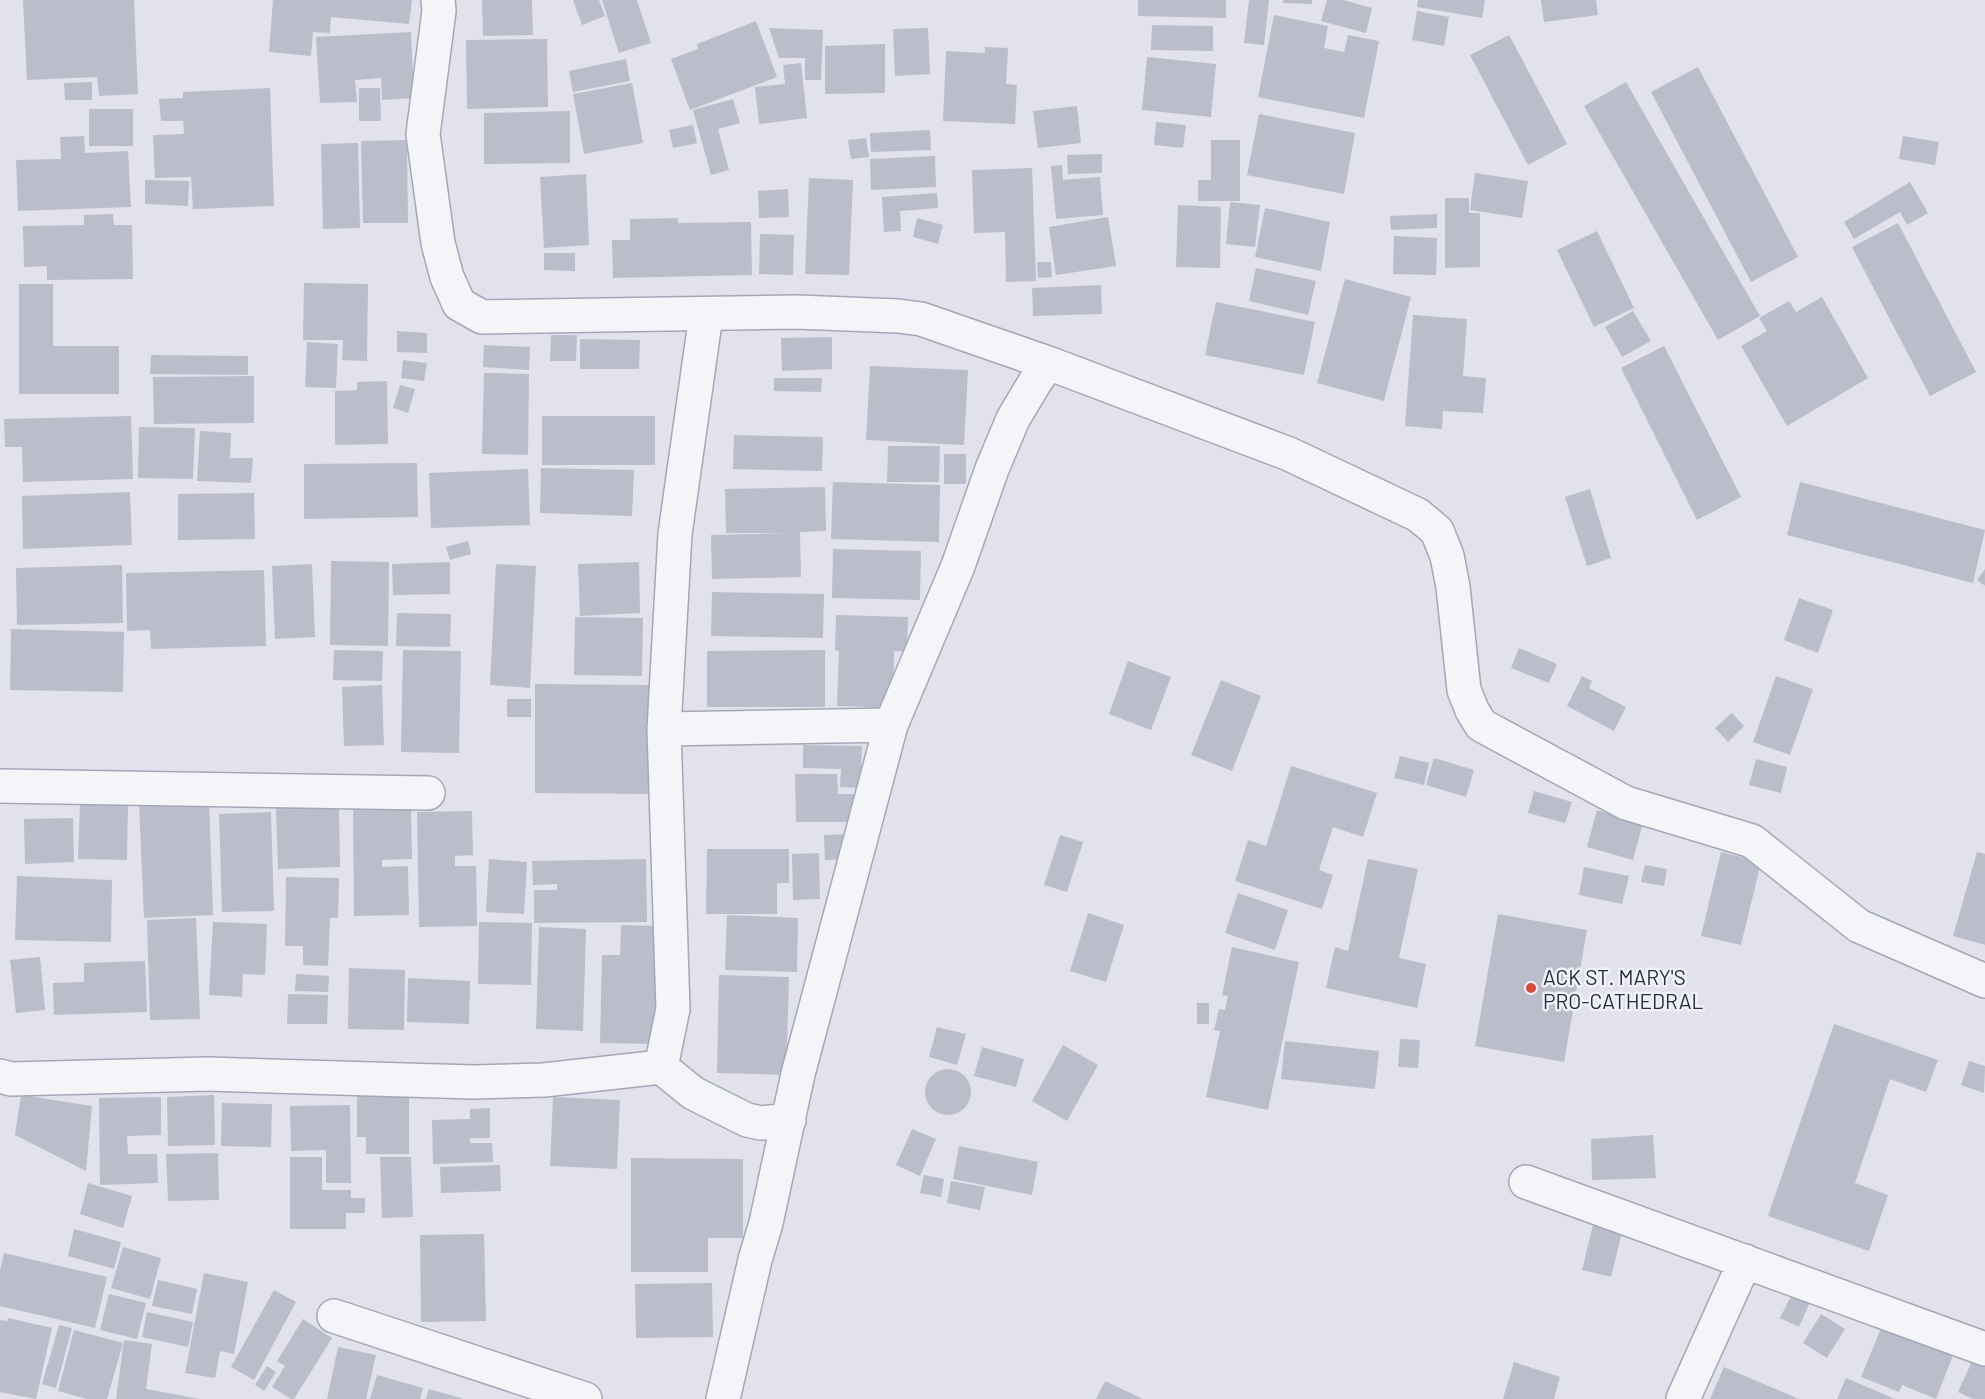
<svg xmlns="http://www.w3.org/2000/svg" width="1985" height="1399" font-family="Barlow,sans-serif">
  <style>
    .building { fill: #bbbdcb }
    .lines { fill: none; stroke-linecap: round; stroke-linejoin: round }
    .street-casing { stroke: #a6a7b6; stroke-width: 36 }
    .street { stroke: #f4f5f9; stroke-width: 33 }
    .poi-dot { fill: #d84b3d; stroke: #f1f2f8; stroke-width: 2 }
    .labels { text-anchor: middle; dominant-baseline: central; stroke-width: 5; stroke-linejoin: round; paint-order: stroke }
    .poi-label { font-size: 21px; fill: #282b44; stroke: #f1f2f8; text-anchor: start }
  </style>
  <rect width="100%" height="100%" fill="#e1e2eb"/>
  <path class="building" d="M23,0H134L138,94L99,96L97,77L27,80Z
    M273,0H412L409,24L331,17L330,33L313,32L311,56L269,52Z
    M482,0H532L533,35L483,36Z
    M573,0H599L605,16L582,25Z
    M602,0H637L651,43L619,53Z
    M1138,0H1226V18L1138,16Z
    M1249,0H1269L1264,45L1244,43Z
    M1283,0H1312V4L1283,3Z
    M1327,0H1343L1372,8L1366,33L1321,21Z
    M1418,0H1485L1482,18L1417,7Z
    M1541,0H1596L1598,15L1544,22Z
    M1417,11L1449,17L1444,46L1412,40Z
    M1274,15L1328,26L1324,48L1344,52L1348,35L1379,41L1364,118L1258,97Z
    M756,21L777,77L690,110L671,59L698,49L697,44Z
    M1152,25L1213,26V51L1151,50Z
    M769,28L823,30L821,80H805V58H779Z
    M928,28L930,74L895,76L893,29Z
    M411,32L414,98L382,100L381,78L355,80L357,102L320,103L316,37Z
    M1509,35L1567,144L1528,165L1470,55Z
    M547,39L548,107L467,109L466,40Z
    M885,44V93L825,94V46Z
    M985,47L1008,48L1006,84L1017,85L1015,124L943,121L946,51L985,53Z
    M1147,57L1216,64L1211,117L1142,110Z
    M626,59L630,81L573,92L569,71Z
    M801,63L807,118L759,124L755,87L785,84L783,65Z
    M1698,67L1798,257L1751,282L1651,92Z
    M92,82V100H65L64,83Z
    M1626,82L1760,316L1718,340L1584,106Z
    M632,83L643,143L584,154L573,94Z
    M270,88L274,206L193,209L191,177L155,178L153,135L184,134L183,121H161L159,99L183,98V92Z
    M359,88H380L381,121H359Z
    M733,99L740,123L718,129L729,170L711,175L693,110Z
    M1077,106L1081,143L1038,148L1033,111Z
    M89,109H133V146H89Z
    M570,111V163L484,164V113Z
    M1259,114L1355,133L1344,194L1247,175Z
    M1156,122L1186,125L1183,148L1154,145Z
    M693,125L697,143L673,148L669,130Z
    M930,130L931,150L871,152L870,133Z
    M84,136L85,153L128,151L131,207L18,211L16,160L61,159L60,137Z
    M1903,136L1939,142L1935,165L1899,159Z
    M866,138L869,157L851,159L848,140Z
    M407,140L408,223H363L361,141Z
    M1211,140H1240V201H1198V180H1211Z
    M358,143L360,228L323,229L321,144Z
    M1102,154V173L1068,174L1067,155Z
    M935,156L936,187L871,190L870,159Z
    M1062,165L1063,180L1100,177L1103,215L1056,219L1051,166Z
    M1032,168L1036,281L1006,282L1005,232L974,233L972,170Z
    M1475,173L1528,181L1522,218L1470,210Z
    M586,174L589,245L544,248L540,177Z
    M809,178L853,180L849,275L805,274Z
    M145,180L189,181L188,206L145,204Z
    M1910,182L1928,213L1907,225L1900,212L1854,239L1844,222Z
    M788,189L789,217L759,218L758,191Z
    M937,193L938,208L900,211L901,231L884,232L882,197Z
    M1445,198H1469V213H1480V267L1445,268Z
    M1230,202L1260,205L1255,247L1226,244Z
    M1178,205L1221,207L1220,268L1176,267Z
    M1265,208L1330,222L1321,271L1255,257Z
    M113,214L114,225H132L133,279L47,280V266L24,267L23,226L84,225V215Z
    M1437,214V228L1391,230L1390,216Z
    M1108,217L1116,266L1056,275L1049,227Z
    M678,218V223L751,222L752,275L613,278L612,240H630V219Z
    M917,218L943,225L938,244L913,237Z
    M1898,223L1976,372L1930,396L1852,247Z
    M1597,231L1634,308L1594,327L1557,250Z
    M760,234L794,235L793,275L759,274Z
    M1394,236L1437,238L1436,275L1393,274Z
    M544,253H575V271L544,270Z
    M1037,262H1051L1052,277L1038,278Z
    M1256,268L1316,281L1308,315L1249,301Z
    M1345,279L1411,297L1384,401L1317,383Z
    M304,283L368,284L367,361L342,360L343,340H303Z
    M19,284H53V346H119V394H19Z
    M1101,285L1102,314L1033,316L1032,288Z
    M1822,297L1868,378L1787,426L1741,346L1767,331L1759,318L1789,301L1796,312Z
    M1216,302L1315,322L1304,375L1205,355Z
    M1633,311L1651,341L1622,357L1605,327Z
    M1413,315L1467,319L1463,376L1486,378L1483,413L1443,411L1442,429L1405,426Z
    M397,331L427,333V353L397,352Z
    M551,335H577L576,361H550Z
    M832,337V369L782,371L781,338Z
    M580,339L640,340L639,369H580Z
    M307,342L338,344L336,388L305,387Z
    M484,345L530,347L529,370L483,367Z
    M1664,346L1741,497L1697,520L1621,368Z
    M151,355L248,356V375L150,374Z
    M403,360L427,363L424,381L401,378Z
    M870,366L968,370L964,445L866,440Z
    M484,373L529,374L528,455L482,454Z
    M254,376V423L154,424L153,377Z
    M774,378H822L821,392L774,391Z
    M387,381L388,444L335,445V391L357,390V382Z
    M400,385L415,389L408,413L393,408Z
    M131,416L133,479L23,482L22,447H5L4,419Z
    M542,416H655V465H542Z
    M139,427L195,428L193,479L138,478Z
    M200,431L231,433L230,458H253L251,483L197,481Z
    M734,435L823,437L822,471L733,469Z
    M888,446H940L939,482H887Z
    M944,454H966V484H944Z
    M417,463L418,517L304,519V464Z
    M541,468L634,470L632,516L540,513Z
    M528,469L530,525L431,528L429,473Z
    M833,482L940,485L939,542L831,539Z
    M1800,482L1985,530L1973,583L1787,535Z
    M825,487L826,531L800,532L801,577L712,579L711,535L791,533H726L725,489Z
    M1590,489L1611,558L1587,566L1565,497Z
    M130,492L132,545L23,549L22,496Z
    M254,493L255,539L178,540V494Z
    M468,541L471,554L450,560L446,547Z
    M833,549L921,551L920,600L832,598Z
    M331,561L389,562L388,646L330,645Z
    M450,562V594L393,595L392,564Z
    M639,562L640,613L580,616L578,564Z
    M312,564L315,637L275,639L272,566Z
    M496,564L536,566L530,688L490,685Z
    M122,565L123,623L17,625L16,568Z
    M1985,569V586L1977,580Z
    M264,570L266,646L151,649L150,630L127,631L126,573Z
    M712,592L824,594L823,638L711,636Z
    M1799,598L1833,610L1818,653L1784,640Z
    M397,613L451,614L450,647L396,646Z
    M836,615L908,617L907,652L894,651L893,708L837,706L839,651L835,650Z
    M575,617L643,618L642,676L574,675Z
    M11,629L124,632L123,692L10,690Z
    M1519,648L1557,664L1549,683L1511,668Z
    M334,650L383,651L382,681L333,680Z
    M403,650L461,651L459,753L401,752Z
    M825,650V707H707V651Z
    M1128,661L1171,677L1151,730L1109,714Z
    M1582,676L1592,681L1589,688L1626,707L1614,731L1567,706Z
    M1776,676L1813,689L1790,755L1753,742Z
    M1221,680L1261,696L1232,771L1191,755Z
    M535,684L650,685V794L535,793Z
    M382,685L384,745L344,746L342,687Z
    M507,699H531V717H507Z
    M1732,713L1744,726L1728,742L1715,728Z
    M803,745L862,746L860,788L840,787L841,769L803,768Z
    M1400,756L1429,763L1424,785L1394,778Z
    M1434,758L1474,770L1466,797L1426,785Z
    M1756,759L1787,767L1781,793L1749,785Z
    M1291,766L1377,793L1363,837L1333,827L1319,870L1333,875L1322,909L1235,881L1248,840L1266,846Z
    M795,774H837L838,794H861L862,822H796Z
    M1534,791L1572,802L1565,823L1528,813Z
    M209,800L213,915L144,918L139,802Z
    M80,804L128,806L127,860L78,859Z
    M339,806L340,867L278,869L276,808Z
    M411,806L412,859L382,860V867L408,866L409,915L354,916L353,807Z
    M1597,810L1643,823L1633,860L1587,847Z
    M472,811L473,855L455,856V866H476L477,926L419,927L417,812Z
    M271,812L274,911L222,912L219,814Z
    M73,818L74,862L25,864L24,819Z
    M849,834L850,859L825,860L824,835Z
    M1060,835L1083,842L1067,892L1044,885Z
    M707,849H789V883H777V914H706Z
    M1721,852L1761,862L1741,945L1701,936Z
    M1977,852L1985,854V945L1953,936Z
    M819,853L820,899L793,900L792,854Z
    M489,859L527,862L524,914L486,912Z
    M646,859L647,922L534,923V890H557V884L533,885L532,861Z
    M1368,859L1418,869L1399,958L1426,964L1417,1008L1326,988L1335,947L1348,951Z
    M1645,865L1667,869L1664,886L1641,882Z
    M1584,867L1629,876L1622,904L1579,895Z
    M17,876L112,880L111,942L15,940Z
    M286,877L339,878L338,918H330L328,966L303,965V946H285Z
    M1238,893L1288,910L1275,950L1225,933Z
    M1088,913L1124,925L1106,982L1070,971Z
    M1498,914L1587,930L1564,1062L1475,1046Z
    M727,915L798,918L797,972L725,970Z
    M196,918L200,1019L150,1020L147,920Z
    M213,922L267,924L265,975L243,974L242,997L209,995Z
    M479,922L532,923L531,985L478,984Z
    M621,925L658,926L655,1044L600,1043L602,955H620Z
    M539,927L586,929L583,1031L536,1029Z
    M1232,947L1299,962L1268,1110L1206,1097L1220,1031L1214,1030L1219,1009L1225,1010L1228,996L1222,995Z
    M40,957L45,1010L16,1013L10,960Z
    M145,961L147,1012L54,1015L53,983L84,982V963Z
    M349,968L405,970L404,1030L348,1029Z
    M296,974L329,976L328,992L295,991Z
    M719,975L789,977L786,1075L717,1073Z
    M408,978L470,981L469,1024L407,1022Z
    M288,994L328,995L327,1024H287Z
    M1197,1003H1209V1024H1197Z
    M1834,1024L1938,1060L1926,1092L1890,1079L1855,1183L1888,1195L1869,1251L1768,1216Z
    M937,1027L966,1034L957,1065L929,1057Z
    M1400,1039L1420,1040L1418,1068L1398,1067Z
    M1285,1041L1379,1051L1375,1089L1281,1079Z
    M1063,1045L1098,1065L1067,1121L1032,1101Z
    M982,1047L1024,1059L1016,1087L974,1076Z
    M1969,1061L1985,1066L1984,1093L1961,1085Z
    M925 1092a23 23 0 1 1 46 0a23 23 0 1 1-46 0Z
    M357,1086H409V1154H366V1137H357Z
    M21,1095L92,1106L86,1171L15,1135Z
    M214,1095L215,1145L168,1146L167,1097Z
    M161,1097V1135L127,1136L128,1154H157L158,1183L100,1185L99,1098Z
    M553,1097L620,1100L617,1169L550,1166Z
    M222,1103L272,1104L271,1147L221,1146Z
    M350,1105L351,1183H326V1150L291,1151L290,1106Z
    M490,1108V1138H470V1143H492L493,1162L433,1164L432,1120L470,1119V1109Z
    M912,1129L936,1139L920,1176L896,1165Z
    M1653,1135L1656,1178L1592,1180L1591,1139Z
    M959,1146L1038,1162L1032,1195L953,1179Z
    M218,1153L219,1200L168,1201L166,1154Z
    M290,1157H322V1190H351V1198H365V1213H346V1229H290Z
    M380,1157H411L413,1217L382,1218Z
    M631,1158L743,1159V1238H708V1272H631Z
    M500,1165L501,1191L441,1193L440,1167Z
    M924,1175L944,1179L941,1197L920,1193Z
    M951,1181L985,1187L980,1210L947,1203Z
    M88,1183L132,1196L123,1228L80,1214Z
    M1596,1213L1625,1220L1611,1277L1582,1270Z
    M74,1229L121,1242L114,1269L68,1256Z
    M484,1234L486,1321L421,1322L420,1235Z
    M123,1247L161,1258L150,1299L111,1288Z
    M4,1253L107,1277L95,1328L0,1306V1271Z
    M204,1273L248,1282L234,1354L220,1351L215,1378L185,1373Z
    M158,1280L197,1289L192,1314L152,1306Z
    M712,1283L713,1337L636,1338L635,1284Z
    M274,1290L296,1302L254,1380L231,1367Z
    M109,1294L146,1303L137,1339L100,1330Z
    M1792,1294L1810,1302L1799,1327L1780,1318Z
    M147,1312L193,1322L188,1347L142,1337Z
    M1821,1314L1845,1329L1827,1358L1803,1343Z
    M8,1318L52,1328L36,1399L0,1392V1320L7,1321Z
    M303,1319L332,1338L294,1399H291L272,1387L285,1366L277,1361Z
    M1884,1321L1955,1350L1936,1399L1902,1385L1899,1392L1861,1377Z
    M59,1325L72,1328L56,1388L42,1384Z
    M74,1330L123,1343L107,1399H87L58,1391Z
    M124,1340L152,1344L146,1389L200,1399H116Z
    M338,1347L376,1355L366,1399H327Z
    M1973,1359L1985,1365V1399H1973L1958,1392Z
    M1514,1362L1560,1377L1554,1399H1503Z
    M267,1366L276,1372L264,1391L255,1385Z
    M1724,1367L1799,1399H1710Z
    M377,1375L423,1388L420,1399H370Z
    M1846,1378L1895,1399H1837Z
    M1105,1381L1143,1399H1096Z
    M429,1389L461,1398V1399H426Z"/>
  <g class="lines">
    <defs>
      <path id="street" d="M438,0L439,11L423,134L438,243L447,277L459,304L482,317L797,312L898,316L921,319L1048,363
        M706,315L675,534L664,729L673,1009L661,1067L693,1093L747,1120L761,1123L789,1120
        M664,729L891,725
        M0,786L428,793
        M0,1076L11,1079L208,1074L473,1082L544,1080L661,1067
        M1526,1182L1985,1349
        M334,1316L585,1399
        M723,1399L755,1260L766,1223L798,1074L891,725L958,566L992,469L1013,419L1035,382L1048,363L1289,454L1418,515L1437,531L1447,556L1453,587L1464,690L1472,710L1481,725L1626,803L1752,841L1859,926L1985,981
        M1683,1399L1745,1261"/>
    </defs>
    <use href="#street" class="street-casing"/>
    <use href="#street" class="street"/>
  </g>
  <circle class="poi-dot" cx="1531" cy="988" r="6"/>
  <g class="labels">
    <g class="poi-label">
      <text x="1543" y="976">ACK ST. MARY'S<tspan x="1543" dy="24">PRO-CATHEDRAL</tspan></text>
    </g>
  </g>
</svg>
